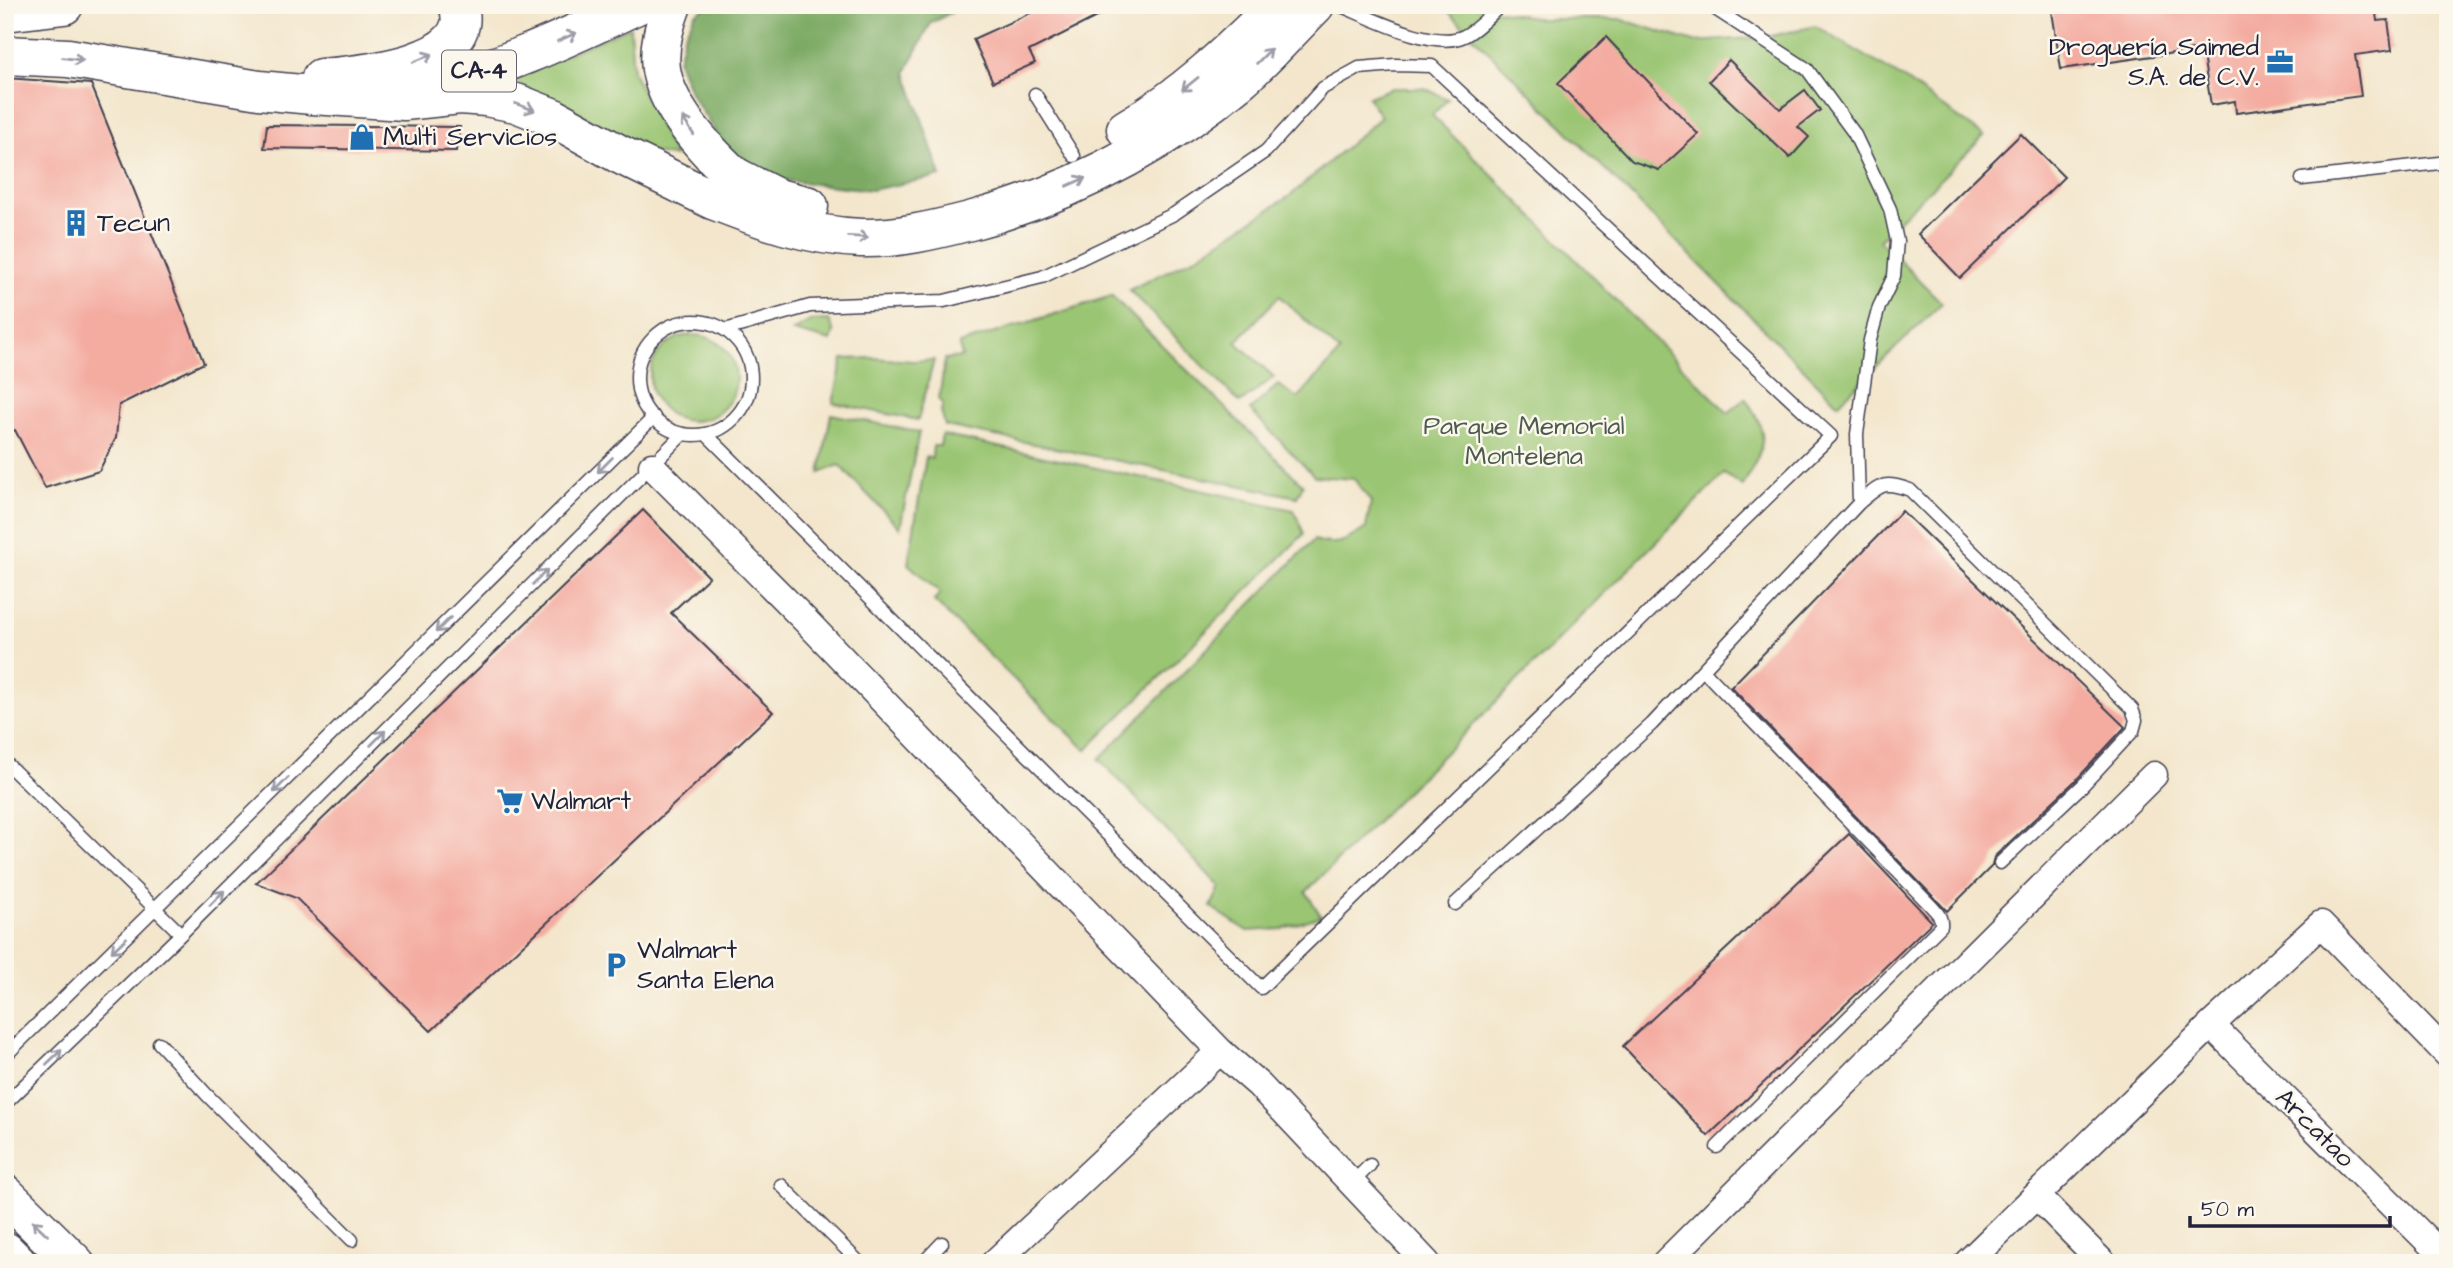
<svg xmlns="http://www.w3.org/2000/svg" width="2453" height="1268" font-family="'Architects Daughter',sans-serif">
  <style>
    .green { fill: #9ac572; stroke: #5e7456; stroke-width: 2 }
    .forest { fill: #7baa64; stroke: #4e6650; stroke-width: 2 }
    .building { fill: #f4aca1 }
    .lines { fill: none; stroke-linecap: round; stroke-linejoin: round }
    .lane-casing { stroke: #413f51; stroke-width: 15 }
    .street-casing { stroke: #413f51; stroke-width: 29 }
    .primary-casing { stroke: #413f51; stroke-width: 41 }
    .highway-casing { stroke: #413f51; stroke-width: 41 }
    .lane { stroke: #fff; stroke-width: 12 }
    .street { stroke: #fff; stroke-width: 26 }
    .primary { stroke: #fff; stroke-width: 38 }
    .highway { stroke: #fff; stroke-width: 38 }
    .oneway { stroke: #9c9ca7 }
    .labels { text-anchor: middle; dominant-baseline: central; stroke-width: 5; stroke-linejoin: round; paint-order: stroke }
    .shield { fill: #fbf7ec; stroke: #636270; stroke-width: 2 }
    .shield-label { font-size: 24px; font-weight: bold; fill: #22223b }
    .poi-label { font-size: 26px; fill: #22223b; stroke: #fbf7ec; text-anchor: start }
    .park-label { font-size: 26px; fill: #4c5b4e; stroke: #fbf7ec }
    .street-label { font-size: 26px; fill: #22223b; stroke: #fbf7ec }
  </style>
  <rect width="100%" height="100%" fill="#fbf7ec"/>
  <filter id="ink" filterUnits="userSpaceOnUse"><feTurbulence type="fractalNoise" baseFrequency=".0143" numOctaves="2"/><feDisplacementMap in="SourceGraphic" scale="14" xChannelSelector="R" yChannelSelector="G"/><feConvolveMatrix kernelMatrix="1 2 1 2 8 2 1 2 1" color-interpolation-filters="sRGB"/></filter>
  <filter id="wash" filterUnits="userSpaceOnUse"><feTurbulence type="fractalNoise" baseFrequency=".00686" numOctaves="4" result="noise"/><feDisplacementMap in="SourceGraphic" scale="28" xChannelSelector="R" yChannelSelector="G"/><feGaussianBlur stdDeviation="1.57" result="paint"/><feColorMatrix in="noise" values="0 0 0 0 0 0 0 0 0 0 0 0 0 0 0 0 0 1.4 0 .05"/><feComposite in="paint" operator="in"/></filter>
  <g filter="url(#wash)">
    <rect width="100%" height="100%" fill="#f3e6cc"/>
    <path class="green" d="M1442,5H1471L1541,19H1620L1694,42L1767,37L1815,26L1901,77L1984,136L1879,240L1942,303L1838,404Z
      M630,27L633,72L675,157L633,149L575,112L508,79Z
      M1392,88H1424L1448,99L1432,115L1728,413L1745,398C1773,437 1763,447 1743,486L1724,474L1306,892L1321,916L1281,929L1247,931L1211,907L1220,887L1099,759L1314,540C1337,548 1348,540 1366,528L1371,502L1354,479L1314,476L1250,410L1278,385L1298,398L1340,352L1279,296L1236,342L1274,377L1240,403L1129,290L1194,258L1291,195L1381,117L1368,97Z
      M1112,296L1303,485L1297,497L945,426L941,411L943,403L939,400L945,359L962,357L959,344Z
      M829,320L834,332L831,341L793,331L810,321Z
      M650 378a43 43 0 1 1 86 0a43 43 0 1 1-86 0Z
      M873,358L913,361L934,360L918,420L833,403L843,359Z
      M831,414L919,432L900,528L839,465L820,473Z
      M942,435L1294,510L1304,534L1086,750L934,601L940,593L908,564L926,457L932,458L933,446H940Z"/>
    <path class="forest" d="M709,5H965L931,23L906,72L941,176L871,190L771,179L740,160L719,138L691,94L678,61L684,36L695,14Z"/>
    <g id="blocks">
      <path class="building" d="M1048,5H1120L1029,51L1035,63L993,82L973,39Z
        M2051,5H2375L2377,21L2388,20L2392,50L2355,55L2361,96L2236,113L2235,101L2211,105L2202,49L2061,69Z
        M1606,37L1698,134L1659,170L1632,161L1558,83Z
        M1729,60L1780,109L1805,90L1820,110L1798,127L1809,137L1790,158L1709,81Z
        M5,78L91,84L204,363L119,405L116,438L99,471L45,488L15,430L5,434Z
        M267,125L460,127L456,151L264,148Z
        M2021,134L2064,177L1960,278L1918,234Z
        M643,510L709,577L671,613L773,712L431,1031L296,898L256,883Z
        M1902,511L2125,727L2077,779L1994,857L1992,866L1947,911L1731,687Z
        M1849,834L1932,922L1708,1136L1623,1046Z"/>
    </g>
  </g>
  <g filter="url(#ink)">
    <use href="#blocks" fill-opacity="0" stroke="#413f51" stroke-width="2"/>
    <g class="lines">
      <defs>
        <path id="lane" d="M1339,5C1369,17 1434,51 1464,36C1477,30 1490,15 1501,5
          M1709,5L1807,69L1854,133L1890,209L1897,241L1894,276L1879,307L1870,340L1857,434L1859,503
          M1035,94L1074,156
          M2302,179L2448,162
          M637 378a57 57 0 1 1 114 0a57 57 0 1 1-114 0Z
          M706,434L1261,988L1831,436L1432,66L1395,65L1359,68L1323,88L1266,151L1174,214L1042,277L944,301L810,306L725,330
          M1703,670L1932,907C1938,914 1942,917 1941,926L1717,1147
          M5,762L181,934
          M1455,904L1652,724L1859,503C1881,485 1882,480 1910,490L2132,709L2136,720L2133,731L2083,785L2000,863
          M159,1043L208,1096L352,1240
          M5,1056L654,417
          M5,1104L181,934L683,434
          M1351,1184L1370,1165
          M781,1185L860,1263
          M923,1263L942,1243"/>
        <path id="street" d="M652,466L806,621L1220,1051L1259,1085L1427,1263
          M2211,1025L2448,1261
          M2037,1196L2103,1263
          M994,1263L1220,1051
          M1665,1263L2154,775
          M1967,1263L2211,1025L2321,924L2448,1055"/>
        <path id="primary" d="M1126,129C1182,97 1231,51 1277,5
          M734,176L777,198L809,206
          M713,200C761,219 808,236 861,238C897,239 935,230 970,221C1070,194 1161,146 1240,80C1267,57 1290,30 1315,5"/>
        <path id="highway" d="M672,5C664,26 658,47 661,69C667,109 706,150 734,176
          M5,12L64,5
          M5,55L68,58L259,90L312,95L404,101L460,95L486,97L516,103L554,118L619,154L713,200
          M321,78C357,75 480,65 458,5
          M435,84C505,68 572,35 637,5
          M5,1194L75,1263
          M5,1251L17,1263"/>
      </defs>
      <use href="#lane" class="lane-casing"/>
      <use href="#street" class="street-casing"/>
      <use href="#primary" class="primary-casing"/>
      <use href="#highway" class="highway-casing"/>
      <use href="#lane" class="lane"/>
      <use href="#street" class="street"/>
      <use href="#primary" class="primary"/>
      <use href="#highway" class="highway"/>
    </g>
    <defs><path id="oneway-shaft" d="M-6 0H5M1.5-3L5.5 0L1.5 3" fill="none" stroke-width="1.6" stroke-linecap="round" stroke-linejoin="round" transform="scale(1.75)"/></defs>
    <g class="oneway">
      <use href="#oneway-shaft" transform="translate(567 37) rotate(-24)"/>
      <use href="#oneway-shaft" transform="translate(1264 56) rotate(-45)"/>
      <use href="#oneway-shaft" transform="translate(423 58) rotate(-22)"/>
      <use href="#oneway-shaft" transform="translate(73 59) rotate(8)"/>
      <use href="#oneway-shaft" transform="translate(1190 84) rotate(141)"/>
      <use href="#oneway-shaft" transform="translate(525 107) rotate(20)"/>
      <use href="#oneway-shaft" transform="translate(688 126) rotate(-123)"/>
      <use href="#oneway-shaft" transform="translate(1076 182) rotate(-24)"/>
      <use href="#oneway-shaft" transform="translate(858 237) rotate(3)"/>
      <use href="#oneway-shaft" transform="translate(605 465) rotate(135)"/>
      <use href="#oneway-shaft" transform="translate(540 577) rotate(-45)"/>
      <use href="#oneway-shaft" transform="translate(443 625) rotate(135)"/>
      <use href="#oneway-shaft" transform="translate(378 738) rotate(-45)"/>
      <use href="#oneway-shaft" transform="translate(281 785) rotate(135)"/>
      <use href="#oneway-shaft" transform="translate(217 898) rotate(-45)"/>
      <use href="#oneway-shaft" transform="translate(119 945) rotate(136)"/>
      <use href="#oneway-shaft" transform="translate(54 1057) rotate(-44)"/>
      <use href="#oneway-shaft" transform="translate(40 1228) rotate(-136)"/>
    </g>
  </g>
  <defs>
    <symbol id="office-bare" viewBox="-9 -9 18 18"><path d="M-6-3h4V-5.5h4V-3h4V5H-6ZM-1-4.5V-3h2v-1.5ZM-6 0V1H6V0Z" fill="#1f6fb2" stroke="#fbf7ec" stroke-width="2.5" paint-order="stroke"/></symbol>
    <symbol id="shop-bare" viewBox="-9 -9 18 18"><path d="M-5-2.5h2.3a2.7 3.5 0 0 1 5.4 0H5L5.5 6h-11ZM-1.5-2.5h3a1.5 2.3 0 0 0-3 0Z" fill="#1f6fb2" stroke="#fbf7ec" stroke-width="2.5" paint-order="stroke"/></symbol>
    <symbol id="building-bare" viewBox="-9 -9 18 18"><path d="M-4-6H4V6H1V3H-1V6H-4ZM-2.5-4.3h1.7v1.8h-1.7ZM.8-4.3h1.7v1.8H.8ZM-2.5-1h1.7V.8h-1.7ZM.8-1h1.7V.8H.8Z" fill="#1f6fb2" stroke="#fbf7ec" stroke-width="2.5" paint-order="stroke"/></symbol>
    <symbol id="supermarket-bare" viewBox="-9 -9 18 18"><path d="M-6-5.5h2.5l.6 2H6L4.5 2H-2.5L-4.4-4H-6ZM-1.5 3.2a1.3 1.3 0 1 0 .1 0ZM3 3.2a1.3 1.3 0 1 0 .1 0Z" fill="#1f6fb2" stroke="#fbf7ec" stroke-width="2.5" paint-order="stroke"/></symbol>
    <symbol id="parking-bare" viewBox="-9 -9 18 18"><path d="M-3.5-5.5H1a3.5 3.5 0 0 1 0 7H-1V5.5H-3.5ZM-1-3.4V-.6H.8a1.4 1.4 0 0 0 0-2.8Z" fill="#1f6fb2" stroke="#fbf7ec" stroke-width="2.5" paint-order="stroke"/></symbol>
  </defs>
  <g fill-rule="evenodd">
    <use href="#office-bare" x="2261" y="43" width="38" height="38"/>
    <use href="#shop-bare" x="343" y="118" width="38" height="38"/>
    <use href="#building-bare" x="57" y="204" width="38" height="38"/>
    <use href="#supermarket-bare" x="491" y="782" width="38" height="38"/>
    <use href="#parking-bare" x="597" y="946" width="38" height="38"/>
  </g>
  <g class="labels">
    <rect class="shield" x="442" y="50.5" width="74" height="41" rx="5"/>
    <g class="shield-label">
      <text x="479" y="71">CA-4</text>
    </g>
    <g class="poi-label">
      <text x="2259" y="47" text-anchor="end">Droguería Saimed<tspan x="2259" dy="30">S.A. de C.V.</tspan></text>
      <text x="383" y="137">Multi Servicios</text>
      <text x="97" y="223">Tecun</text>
      <text x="531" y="801">Walmart</text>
      <text x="637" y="950">Walmart<tspan x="637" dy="30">Santa Elena</tspan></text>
    </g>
    <g class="park-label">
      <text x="1524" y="426">Parque Memorial<tspan x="1524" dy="30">Montelena</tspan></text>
    </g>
    <g class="street-label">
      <text transform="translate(2315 1128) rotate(45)">Arcatao</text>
    </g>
  </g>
  <rect width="2453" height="1268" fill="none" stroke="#fbf7ec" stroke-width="28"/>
  <path d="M2190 1216v10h200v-10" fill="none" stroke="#22223b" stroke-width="3.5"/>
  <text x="2201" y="1216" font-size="21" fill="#22223b" stroke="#fbf7ec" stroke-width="5" paint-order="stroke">50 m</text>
</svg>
